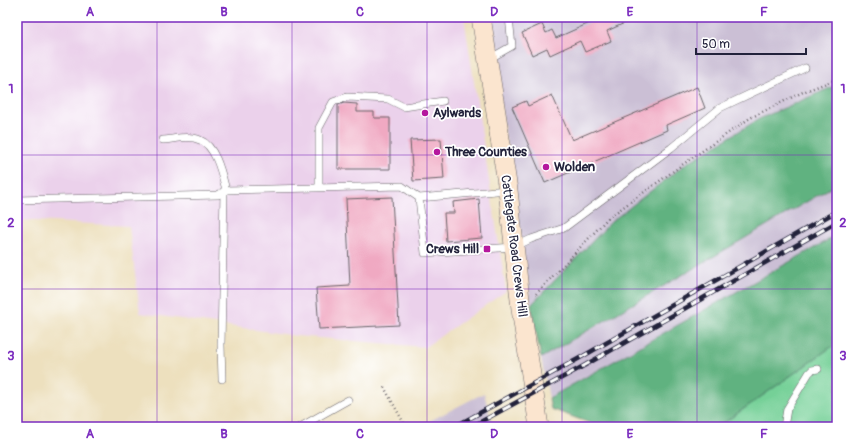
<svg xmlns="http://www.w3.org/2000/svg" width="854" height="444" font-family="Pangolin,sans-serif">
  <style>
    .built { fill: #ebd1eb }
    .industrial { fill: #cbbfd5 }
    .green { fill: #75d097; stroke: #4c7969 }
    .forest { fill: #60b280; stroke: #416a5e }
    .building { fill: #f0a9c2 }
    .lines { fill: none; stroke-linecap: round; stroke-linejoin: round }
    .lane-casing { stroke: #696469; stroke-width: 8 }
    .secondary-casing { stroke: #696469; stroke-width: 20 }
    .path { stroke: #696469; stroke-width: 2.5; stroke-dasharray: 1 3; stroke-linecap: butt }
    .lane { stroke: #fff; stroke-width: 7 }
    .secondary { stroke: #fbe5cf; stroke-width: 19 }
    .rail-casing { stroke: #22223b; stroke-width: 4.5 }
    .rail { stroke: #fff; stroke-width: 3; stroke-dasharray: 9; stroke-linecap: butt }
    .grid { fill: none; stroke: #7b2cbf; stroke-width: 1; stroke-opacity: 0.55 }
    .poi-dot { fill: #b5179e; stroke: #fff; stroke-width: 1.5 }
    .labels { text-anchor: middle; dominant-baseline: central; stroke-width: 3.5; stroke-linejoin: round; paint-order: stroke }
    .poi-label { font-size: 13px; font-weight: bold; fill: #22223b; stroke: #fff; text-anchor: start }
    .street-label { font-size: 13px; fill: #22223b; stroke: #fff }
    .neatline { fill: none; stroke: #7b2cbf; stroke-width: 1.5 }
    .grid-label { font-size: 13px; text-anchor: middle; font-weight: bold; fill: #7b2cbf }
  </style>
  <rect width="100%" height="100%" fill="#fff"/>
  <filter id="ink" filterUnits="userSpaceOnUse"><feTurbulence type="fractalNoise" baseFrequency=".025" numOctaves="2"/><feDisplacementMap in="SourceGraphic" scale="8" xChannelSelector="R" yChannelSelector="G"/><feConvolveMatrix kernelMatrix="1 2 1 2 8 2 1 2 1" color-interpolation-filters="sRGB"/></filter>
  <filter id="wash" filterUnits="userSpaceOnUse"><feTurbulence type="fractalNoise" baseFrequency=".012" numOctaves="4" result="noise"/><feDisplacementMap in="SourceGraphic" scale="16" xChannelSelector="R" yChannelSelector="G"/><feGaussianBlur stdDeviation="0.9" result="paint"/><feColorMatrix in="noise" values="0 0 0 0 0 0 0 0 0 0 0 0 0 0 0 0 0 1.4 0 .05"/><feComposite in="paint" operator="in"/></filter>
  <g filter="url(#wash)">
    <rect width="100%" height="100%" fill="#ede0be"/>
    <path class="built" d="M17,17H464L506,291L425,347L297,336L140,313L129,226L17,220Z"/>
    <path class="industrial" d="M487,17H837V85L759,119L612,221L531,305Z
      M837,184V235L549,398L541,358Z
      M484,393L493,427H418Z"/>
    <path class="green" d="M837,343V427H718Z"/>
    <path class="forest" d="M837,85V184L541,358L531,305L612,221L687,163L759,119Z
      M837,235V343L718,427H601L551,409L549,398Z"/>
    <g id="blocks">
      <path class="building" d="M603,17H638L607,31L611,41L585,52L580,41L550,55L547,48L532,55L522,33L542,24L546,33L552,30L556,38Z
        M697,87L705,108L666,125L667,130L545,183L512,107L526,101L528,106L552,95L572,140Z
        M344,103L357,104V112H374V118H390V169H338V105Z
        M441,139L444,179L413,181L410,140Z
        M392,197L399,325L319,329L316,288L350,286L346,199Z
        M479,199L482,238L446,241L444,213H454L453,202Z"/>
    </g>
  </g>
  <g filter="url(#ink)">
    <use href="#blocks" fill-opacity="0" stroke="#696469" stroke-width="1"/>
    <g class="lines">
      <defs>
        <path id="lane" d="M489,59L512,46L509,17
          M163,140C175,139 189,135 200,140C216,146 222,175 226,190
          M319,188V128L333,102L347,97L388,99L404,107L443,101
          M419,198L425,253L514,247L531,239L564,228L671,148L720,108L805,68
          M17,200L218,195L226,190L402,186L419,198L507,190
          M222,379L221,345L224,191
          M300,427L348,400
          M784,427L787,409L809,373L812,370L818,369"/>
        <path id="secondary" d="M481,17L508,190L521,309L539,427"/>
      </defs>
      <use href="#lane" class="lane-casing"/>
      <use href="#secondary" class="secondary-casing"/>
      <path class="path" d="M536,294L608,218L682,165L750,118L803,92L837,79
        M384,387L406,427"/>
      <use href="#lane" class="lane"/>
      <use href="#secondary" class="secondary"/>
      <defs>
        <path id="rail" d="M454,427L578,359L837,211
          M471,427L580,368L837,222"/>
      </defs>
      <use href="#rail" class="rail-casing"/>
      <use href="#rail" class="rail"/>
    </g>
  </g>
  <path class="grid" d="M157,17V427M292,17V427M427,17V427M562,17V427M697,17V427M17,155H837M17,289H837"/>
  <g class="poi-dot">
    <circle cx="425" cy="113" r="4"/>
    <circle cx="437" cy="152" r="4"/>
    <circle cx="546" cy="167" r="4"/>
    <rect x="483" y="245" width="8" height="8" rx="2"/>
  </g>
  <g class="labels">
    <g class="poi-label">
      <text x="433" y="113">Aylwards</text>
      <text x="445" y="152">Three Counties</text>
      <text x="554" y="167">Wolden</text>
      <text x="479" y="249" text-anchor="end">Crews Hill</text>
    </g>
    <g class="street-label">
      <text transform="translate(514 246) rotate(83)">Cattlegate Road Crews Hill</text>
    </g>
  </g>
  <rect width="854" height="444" fill="none" stroke="#fff" stroke-width="44"/>
  <path d="M696 48v6h110v-6" fill="none" stroke="#22223b" stroke-width="2"/>
  <text x="702" y="48" font-size="12" fill="#22223b" stroke="#ffffff" stroke-width="3" paint-order="stroke">50 m</text>
  <rect x="22" y="22" width="810" height="400" class="neatline"/>
  <g class="grid-label">
    <text x="90" y="16">A</text>
    <text x="224" y="16">B</text>
    <text x="360" y="16">C</text>
    <text x="494" y="16">D</text>
    <text x="630" y="16">E</text>
    <text x="764" y="16">F</text>
    <text x="11" y="93">1</text>
    <text x="843" y="93">1</text>
    <text x="11" y="227">2</text>
    <text x="843" y="227">2</text>
    <text x="11" y="360">3</text>
    <text x="843" y="360">3</text>
    <text x="90" y="438">A</text>
    <text x="224" y="438">B</text>
    <text x="360" y="438">C</text>
    <text x="494" y="438">D</text>
    <text x="630" y="438">E</text>
    <text x="764" y="438">F</text>
  </g>
</svg>
